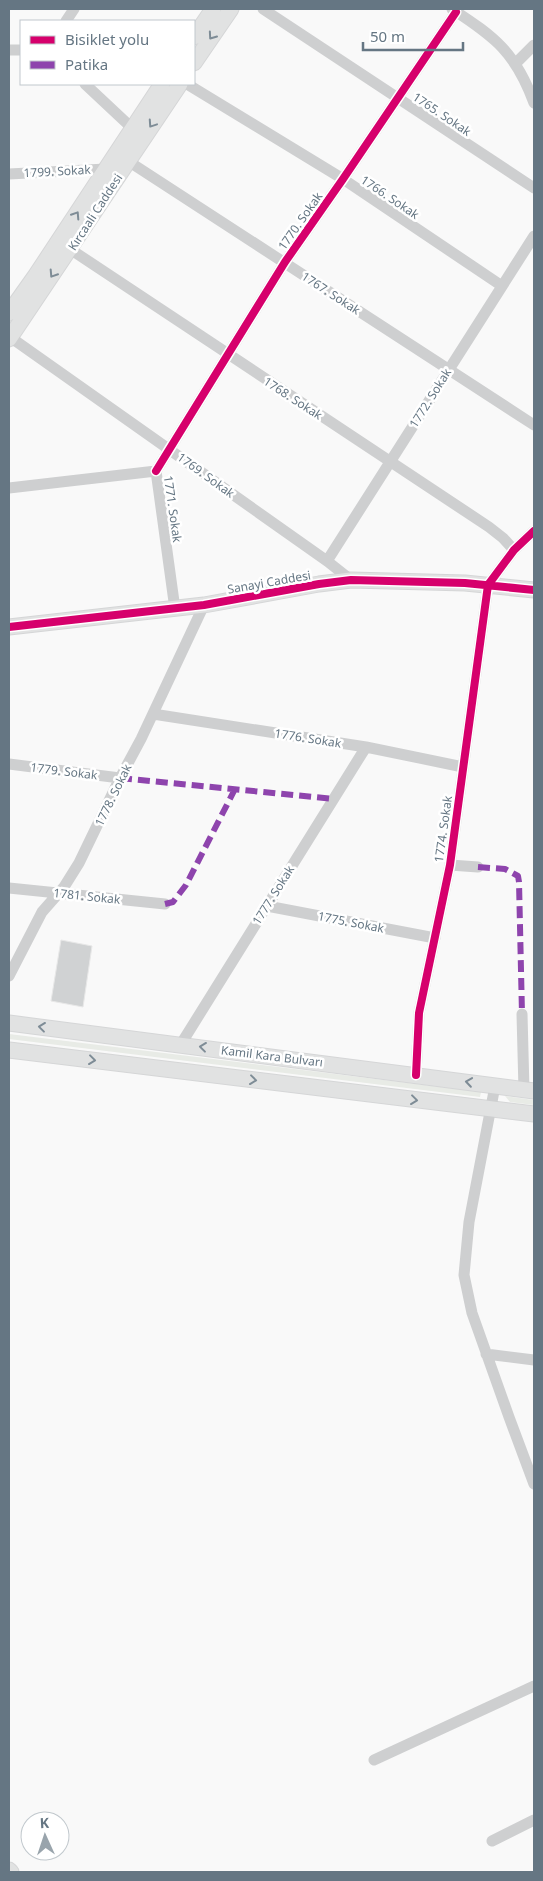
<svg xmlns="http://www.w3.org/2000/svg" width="543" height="1881" font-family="'Noto Sans',sans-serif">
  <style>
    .green { fill: #e8ebe6 }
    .building { fill: #d0d2d3; stroke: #e8e8e8 }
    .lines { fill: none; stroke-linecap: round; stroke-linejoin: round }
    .secondary-casing { stroke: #d5d6d7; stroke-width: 17 }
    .street { stroke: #cecfd0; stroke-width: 11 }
    .secondary { stroke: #e1e2e2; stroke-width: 15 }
    .quiet { stroke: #8e44ad; stroke-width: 6; stroke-dasharray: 12 6; stroke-linecap: butt }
    .cycleway-casing { stroke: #fff; stroke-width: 11 }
    .cycleway { stroke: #d6006c; stroke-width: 8 }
    .oneway { stroke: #7e8c96 }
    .labels { text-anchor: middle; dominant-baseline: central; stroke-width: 5; stroke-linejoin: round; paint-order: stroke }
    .street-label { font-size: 12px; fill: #657683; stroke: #fff }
  </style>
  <rect width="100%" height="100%" fill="#f9f9f9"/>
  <path class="green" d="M9,1034L481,1092L480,1097L9,1039Z
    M505,1096L534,1100V1105L510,1102Z"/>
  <path class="building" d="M61,940L92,946L83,1007L51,1001Z"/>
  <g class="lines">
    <defs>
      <path id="secondary" d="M194,37L213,9
        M194,63L231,9
        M9,313L36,275L162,84
        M9,339L180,84
        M9,627L204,605L319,584L351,580L465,583L534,590
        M9,1023L534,1091
        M9,1050L534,1114
        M9,1870L11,1872"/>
    </defs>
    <use href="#secondary" class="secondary-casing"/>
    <path class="street" d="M263,9L534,188
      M452,9C495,37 516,53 534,103
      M66,21L74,9
      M9,50H21
      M516,63L534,45
      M85,84L133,129
      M187,84L343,179L502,286
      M128,161L534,425
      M9,174L106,169
      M70,249L489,527L503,538L514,550
      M10,337L327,561L351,580
      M156,471L285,262L343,179L456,12
      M9,488L156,471L175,609
      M327,561L534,236
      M153,714L366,747L463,767
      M9,764L120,778
      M450,865L478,867
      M9,888L165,904
      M267,906L435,938
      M9,976L42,912L64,887L79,863L120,778L141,739L204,605
      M522,1014L524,1090
      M181,1044L366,747
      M416,1075L419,1013L450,865L488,585L514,550L534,531
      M495,1086L469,1222L464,1275L472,1313L509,1417L534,1484
      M486,1354L534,1360
      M374,1760L534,1686
      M492,1841L534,1820"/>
    <use href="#secondary" class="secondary"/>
    <path class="quiet" d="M120,778L334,799
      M478,867L505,869L518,876L519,882L522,1014
      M165,904L173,902L186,885L235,789"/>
    <defs>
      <path id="cycleway" d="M156,471L285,262L343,179L456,12
        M9,627L204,605L319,584L351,580L465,583L534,590
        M416,1075L419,1013L450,865L488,585L514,550L534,531"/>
    </defs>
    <use href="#cycleway" class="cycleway-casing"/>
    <use href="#cycleway" class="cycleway"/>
  </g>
  <defs><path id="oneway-chevron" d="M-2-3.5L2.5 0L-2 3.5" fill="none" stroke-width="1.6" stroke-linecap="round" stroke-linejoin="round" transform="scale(1.25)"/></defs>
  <g class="oneway">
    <use href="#oneway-chevron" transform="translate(212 36) rotate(125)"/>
    <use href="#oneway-chevron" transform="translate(152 124) rotate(124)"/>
    <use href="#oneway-chevron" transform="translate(76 215) rotate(-57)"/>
    <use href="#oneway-chevron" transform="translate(53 274) rotate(123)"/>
    <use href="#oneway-chevron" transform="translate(42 1027) rotate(-173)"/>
    <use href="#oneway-chevron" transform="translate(203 1047) rotate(-173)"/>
    <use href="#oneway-chevron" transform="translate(92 1060) rotate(7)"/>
    <use href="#oneway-chevron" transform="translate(253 1080) rotate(7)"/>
    <use href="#oneway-chevron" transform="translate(469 1082) rotate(-172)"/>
    <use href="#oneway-chevron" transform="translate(414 1100) rotate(7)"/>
  </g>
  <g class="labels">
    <g class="street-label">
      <text transform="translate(442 114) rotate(34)">1765. Sokak</text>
      <text transform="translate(57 171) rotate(-3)">1799. Sokak</text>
      <text transform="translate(390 197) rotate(34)">1766. Sokak</text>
      <text transform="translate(95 212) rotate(-57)">Kırcaali Caddesi</text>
      <text transform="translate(300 221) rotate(-55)">1770. Sokak</text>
      <text transform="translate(331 293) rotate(33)">1767. Sokak</text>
      <text transform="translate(293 398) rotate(33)">1768. Sokak</text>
      <text transform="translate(430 398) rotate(-58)">1772. Sokak</text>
      <text transform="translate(206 475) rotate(36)">1769. Sokak</text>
      <text transform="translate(173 509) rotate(82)">1771. Sokak</text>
      <text transform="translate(269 582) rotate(-10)">Sanayi Caddesi</text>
      <text transform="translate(308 738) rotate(9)">1776. Sokak</text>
      <text transform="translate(64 771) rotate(7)">1779. Sokak</text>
      <text transform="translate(113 795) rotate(-64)">1778. Sokak</text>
      <text transform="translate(443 829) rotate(-82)">1774. Sokak</text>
      <text transform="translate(273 895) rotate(-58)">1777. Sokak</text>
      <text transform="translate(87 896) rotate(6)">1781. Sokak</text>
      <text transform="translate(351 922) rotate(11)">1775. Sokak</text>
      <text transform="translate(272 1056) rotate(7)">Kamil Kara Bulvarı</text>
    </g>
  </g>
  <rect width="543" height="1881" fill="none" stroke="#657683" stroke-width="20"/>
  <rect x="20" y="20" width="175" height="65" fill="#ffffff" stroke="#c1c8cd"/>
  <rect x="30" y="36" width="25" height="8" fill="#d6006c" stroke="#c1c8cd"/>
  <text x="65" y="45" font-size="15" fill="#657683">Bisiklet yolu</text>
  <rect x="30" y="61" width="25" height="8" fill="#8e44ad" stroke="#c1c8cd"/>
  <text x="65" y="70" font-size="15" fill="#657683">Patika</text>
  <g transform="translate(45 1836) rotate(357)"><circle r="24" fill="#ffffff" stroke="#c1c8cd"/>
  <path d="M0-4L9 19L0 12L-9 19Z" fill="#99a4ac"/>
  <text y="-8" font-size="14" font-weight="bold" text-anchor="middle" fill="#657683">K</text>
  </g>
  <path d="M363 42v8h100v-8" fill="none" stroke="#657683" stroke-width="2.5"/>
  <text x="370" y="42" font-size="15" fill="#657683" stroke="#ffffff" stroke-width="4" paint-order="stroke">50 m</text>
</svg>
